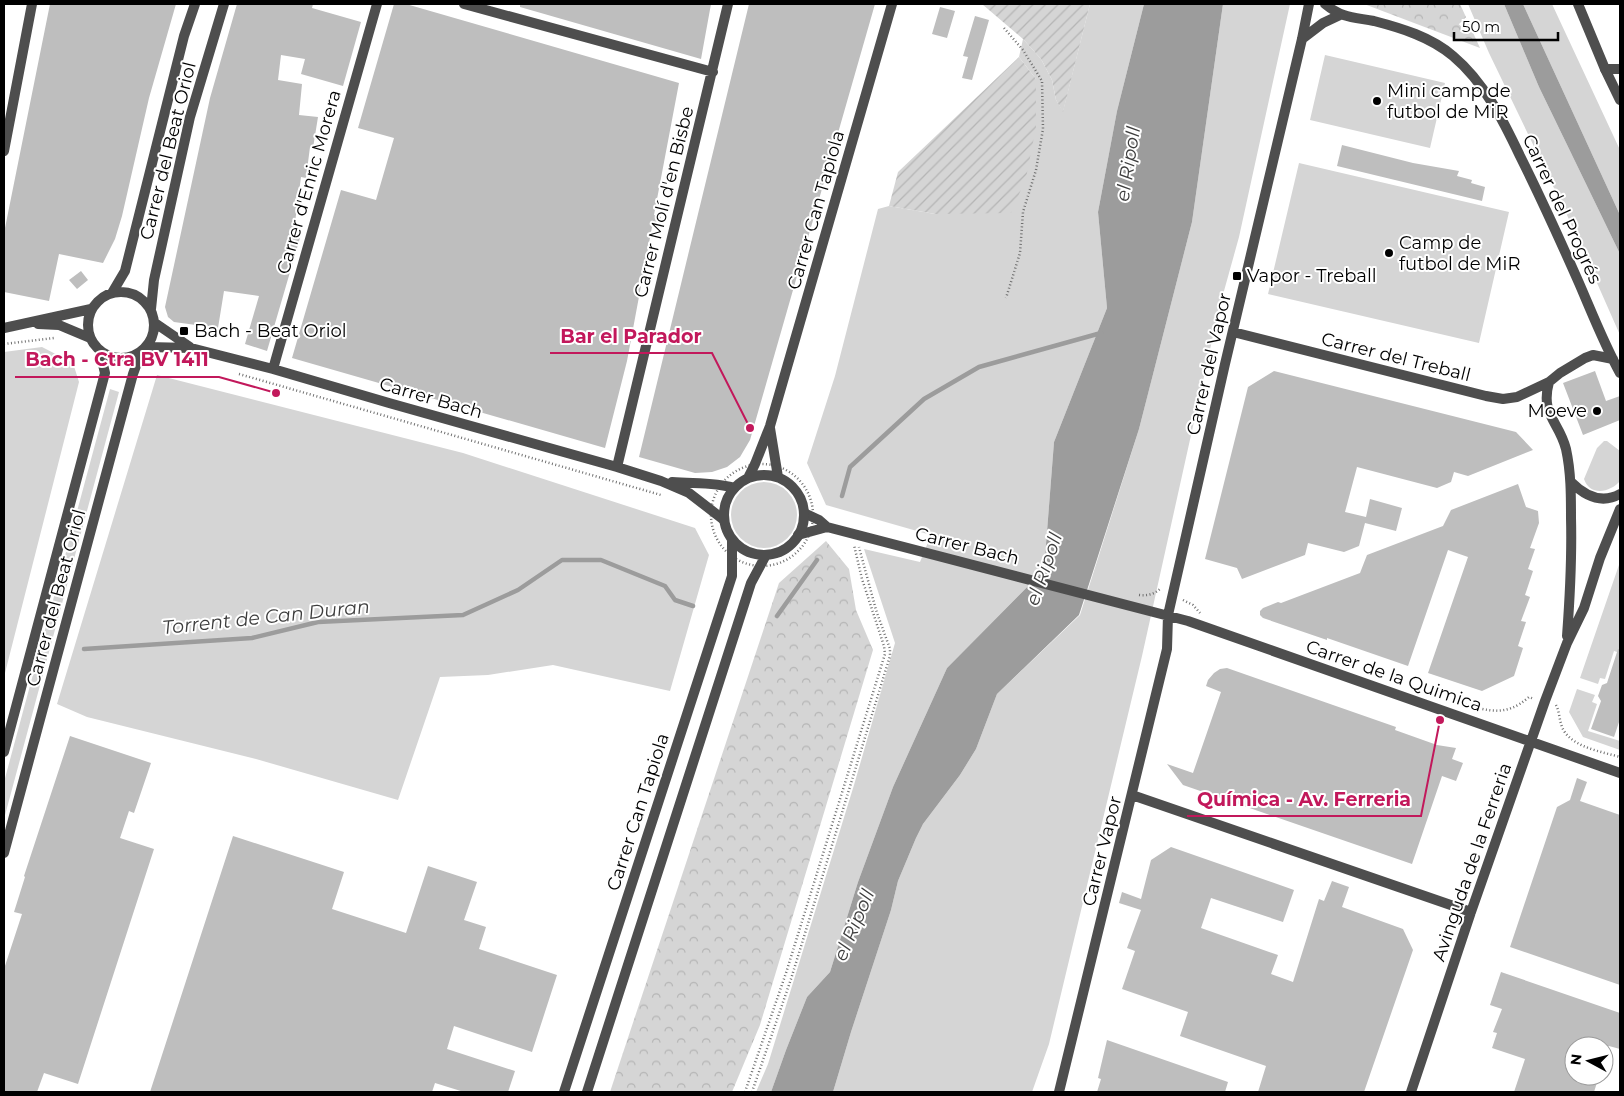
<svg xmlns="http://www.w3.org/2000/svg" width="1624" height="1096" font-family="Montserrat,sans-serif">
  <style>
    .grass { fill: #d5d5d5 }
    .park { fill: url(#park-crowns) }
    .garden { fill: url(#garden-furrows) }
    .water { fill: #9c9c9c }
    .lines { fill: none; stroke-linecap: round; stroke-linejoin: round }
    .stream { stroke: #9c9c9c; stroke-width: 4.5 }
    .building { fill: #bebebe }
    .path { stroke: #707070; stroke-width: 2.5; stroke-dasharray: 1 2.5; stroke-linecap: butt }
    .pedestrian { stroke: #4e4e4e; stroke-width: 10 }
    .minor { stroke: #4e4e4e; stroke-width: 10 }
    .tertiary { stroke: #4e4e4e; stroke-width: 10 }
    .poi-dot { fill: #000; stroke: #fff; stroke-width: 2 }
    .labels { text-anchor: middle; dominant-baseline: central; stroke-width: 4; stroke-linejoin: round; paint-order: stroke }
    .poi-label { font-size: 18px; fill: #000; stroke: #fff; text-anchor: start }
    .street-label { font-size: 18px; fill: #000; stroke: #fff }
    .water-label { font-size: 19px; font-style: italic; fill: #3d3d3d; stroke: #fff }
    .leader { fill: none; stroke: #c2185b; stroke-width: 2 }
    .callout-dot { fill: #c2185b; stroke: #fff; stroke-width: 2 }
    .callout-label { font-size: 19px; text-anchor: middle; font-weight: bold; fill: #c2185b; stroke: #fff; stroke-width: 4; stroke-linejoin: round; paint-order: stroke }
  </style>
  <defs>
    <pattern id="park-crowns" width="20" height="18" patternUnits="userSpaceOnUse" patternTransform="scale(1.25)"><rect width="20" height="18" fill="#d5d5d5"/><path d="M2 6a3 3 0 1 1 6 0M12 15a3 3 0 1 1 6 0" fill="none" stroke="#b5b5b5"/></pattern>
    <pattern id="garden-furrows" width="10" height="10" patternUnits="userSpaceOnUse" patternTransform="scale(1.25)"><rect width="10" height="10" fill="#d5d5d5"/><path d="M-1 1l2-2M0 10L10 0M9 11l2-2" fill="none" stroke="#b5b5b5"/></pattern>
  </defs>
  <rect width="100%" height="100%" fill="#fff"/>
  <path class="grass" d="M1090,4H1144L1117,111L1098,212L1107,308L1054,442L1044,570L947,668L893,787L858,882L830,972L807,997L786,1050L771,1092H756L768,1064L854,785L895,643L864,549L920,562L931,535L826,505L807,463L835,376L878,209L889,206L935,214L1036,79L1019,57L1023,39L1041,59L1052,80L1056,100L1063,111Z
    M1223,4H1290L1239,237L1219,309L1142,656L1049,1044L1032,1092H833L851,1032L891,910L898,881L916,838L923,824L960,775L976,749L997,694L1080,615L1139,429L1192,222Z
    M1468,4H1504L1539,87L1620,254V335L1567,215L1489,53Z
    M1523,4H1552L1620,150V215Z
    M1325,55L1445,83L1430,148L1310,120Z
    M1299,163L1509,212L1479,343L1268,294Z
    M42,347L73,363L79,382L4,677V352Z
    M157,375L463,453L695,528L709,555L670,691L553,665L488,675L440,677L398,800L256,759L87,717L57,704Z
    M110,389L119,392L4,819V782Z
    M1604,441H1607L1620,451V481C1611,492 1590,497 1584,479L1597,448Z
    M731 515a33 33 0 1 1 66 0a33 33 0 1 1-66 0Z
    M1620,562V653L1614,651L1605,679L1600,678L1598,684L1580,678Z
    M1577,689L1595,695L1592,702L1597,704L1588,731L1620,741V750L1583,737L1569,712Z"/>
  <path class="park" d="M1364,4H1460L1480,48Z
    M826,541L849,569L856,610L873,650L760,1025L732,1092H610L779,583Z"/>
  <path class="garden" d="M982,4H1090L1063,112L1056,100L1052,80L1041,59L1023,39Z
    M1019,57L1036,79V127L1026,178L1011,213L935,214L889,206L898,172Z"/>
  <path class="water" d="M1144,4H1223L1192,222L1139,429L1079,615L997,694L976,749L960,775L923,824L916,838L898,881L891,910L851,1032L833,1092H771L786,1050L807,997L830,972L858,882L893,787L947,668L1044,570L1054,442L1107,308L1098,212L1117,111Z
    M1504,4H1523L1620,215V254L1539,87Z"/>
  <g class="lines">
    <path class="stream" d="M842,496L850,467L924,399L979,367L1101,333
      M777,616L817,560
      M84,649L252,638L318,622L463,615L518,590L562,560H601L665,586L675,600L693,606"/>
  </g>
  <path class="building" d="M50,4H176L149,98L122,216L115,239L103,263L59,254L49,301L4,292V233Z
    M237,4H313L312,8L361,22L343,86L301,74L305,59L281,55L278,80L302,84L299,115L318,117L313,148L310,147L306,178L301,177L294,230L302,231L267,351L245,344L259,296L224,291L218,328L174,322L168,317L165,307L210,98Z
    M394,4H406L679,83L654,215L661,217L658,228L652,227L627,361L605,448L292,358L341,190L376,200L394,138L358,128Z
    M520,4H711L701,59L520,7Z
    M749,4H875L750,440L740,457L727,467L712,472L695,473L639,457Z
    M940,7L955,11L947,38L932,34Z
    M975,16L989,20L972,80L962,78L968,57L963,56Z
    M1342,145L1413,163L1459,171L1457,176L1472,180L1471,183L1485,187L1482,201L1337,166Z
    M81,271L88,280L77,289L69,280Z
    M1274,371L1516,432L1533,450L1468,476L1454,472L1451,482L1437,488L1357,467L1345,512L1366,517L1370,499L1402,508L1396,531L1365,523L1359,546L1344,552L1308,543L1305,555L1242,579L1237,568L1205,559L1248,387Z
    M1595,371L1606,401L1620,396V420L1583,435L1563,383Z
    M1518,484L1526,507L1538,511L1539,523L1530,548L1535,549L1528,569L1533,571L1525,595L1530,597L1521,621L1526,622L1518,646L1523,648L1514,676L1482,691L1428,673L1468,557L1448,550L1408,666L1327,638V640L1263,618L1260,615V611L1263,608L1278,602L1281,603L1360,573L1367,555L1443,526L1451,510Z
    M1618,649L1620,650V719L1614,737L1591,729L1601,701L1598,696L1602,685L1607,683Z
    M1227,668L1396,727L1395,730L1437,745L1456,748L1452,759L1463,763L1456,781L1442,776L1412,864L1183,785L1167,764L1193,773L1221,692L1206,686L1208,680L1214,673L1220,669Z
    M70,736L151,763L134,813L129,811L120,838L154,849L78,1084L44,1073L37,1092H4V969L22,914L14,912L25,877L24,876Z
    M1577,778L1587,782L1580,801L1620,815V985L1510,947L1557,807L1570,800Z
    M233,836L344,872L332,909L406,933L428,866L477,882L464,920L486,927L479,949L557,975L532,1052L454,1026L447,1049L515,1071L508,1092H464L435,1083L432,1092H150Z
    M1171,847L1294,890L1283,922L1211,898L1201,928L1278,955L1271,974L1293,982L1319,899L1324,901L1332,881L1349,887L1342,907L1403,929L1413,950L1364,1092H1258L1266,1066L1180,1036L1188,1012L1122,989L1135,951L1127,948L1141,910L1119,903L1122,892L1141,899L1151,860Z
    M1501,972L1620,1013V1049L1609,1046H1574V1076H1599L1594,1092H1514L1525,1059L1492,1048L1497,1033L1493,1032L1502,1009L1490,1005Z
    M1107,1040L1228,1082L1225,1092H1097L1101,1079L1098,1078Z"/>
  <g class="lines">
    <path class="path" d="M1004,28L1023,50L1042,81L1043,129L1036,170L1023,212L1020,253L1006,298
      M4,344L54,338
      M239,374L661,495
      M711 515a51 51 0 1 1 102 0a51 51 0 1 1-102 0Z
      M1139,595C1148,596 1155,594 1161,588
      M1183,600L1193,605L1200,613
      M1462,704C1489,711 1506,717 1529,697L1534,699
      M1556,705C1560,712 1559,723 1564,731C1575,748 1603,752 1620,757
      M745,1092L786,973L885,654L884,646L862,579L854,545
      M752,1092L791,979L890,656V649L876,610L859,547"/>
    <path class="pedestrian" d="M1605,69H1620"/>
    <path class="minor" d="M464,4L713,72
      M1325,4C1342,18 1353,17 1374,21C1401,28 1431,37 1453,56C1484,82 1503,120 1520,156C1541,198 1560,240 1579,283C1592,313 1604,344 1620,373
      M1578,4L1605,69L1620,100
      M1302,39L1323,23L1340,15
      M4,151L32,4
      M88 325a33 33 0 1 1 66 0a33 33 0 1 1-66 0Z
      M112,293L125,271L184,36L195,4
      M151,309L154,280L190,117L224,4
      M155,323L190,347
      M38,324L59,325L90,338
      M4,328L91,309
      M1233,332L1486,396L1503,399L1517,397L1549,382L1560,373L1585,358L1593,355L1613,359
      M147,347L191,348L273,369L389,403L617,467L661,481L689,493L724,520
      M273,369L377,4
      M1549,382C1540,415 1559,421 1566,449C1571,472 1571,495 1571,518C1572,557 1570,596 1567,636
      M617,467L728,4
      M672,482C693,484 714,482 734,488
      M1571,482C1585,496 1602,504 1620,494
      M804,513L819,520L827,527L1188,621L1620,773
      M798,535L827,527
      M4,752L105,373L100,352
      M1132,795L1471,912
      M4,853L133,374L141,352
      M1059,1092L1167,649L1168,615L1225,364L1302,39L1309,4
      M1411,1092L1471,912L1545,701L1567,643L1584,608L1600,558L1620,509"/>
    <path class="tertiary" d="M770,428L778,477
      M724 515a40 40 0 1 1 80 0a40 40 0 1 1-80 0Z
      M748,478L755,464L770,426L892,4
      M564,1092L732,576V540
      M587,1092L751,583L766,555"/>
  </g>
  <g class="poi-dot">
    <circle cx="1377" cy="101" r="5"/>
    <circle cx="1389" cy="253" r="5"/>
    <rect x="1232" y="271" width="10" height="10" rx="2.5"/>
    <rect x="179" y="326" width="10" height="10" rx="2.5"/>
    <circle cx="1597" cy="411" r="5"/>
  </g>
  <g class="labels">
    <g class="poi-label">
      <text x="1387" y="91">Mini camp de<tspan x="1387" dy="21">futbol de MiR</tspan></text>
      <text x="1399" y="243">Camp de<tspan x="1399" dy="21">futbol de MiR</tspan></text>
      <text x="1247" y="276">Vapor - Treball</text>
      <text x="194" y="331">Bach - Beat Oriol</text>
      <text x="1587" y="411" text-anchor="end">Moeve</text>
    </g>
    <g class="street-label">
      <text transform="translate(168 151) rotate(-76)">Carrer del Beat Oriol</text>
      <text transform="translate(309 182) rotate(-74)">Carrer d'Enric Morera</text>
      <text transform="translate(664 202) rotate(-76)">Carrer Molí d'en Bisbe</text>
      <text transform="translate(1562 209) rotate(65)">Carrer del Progrés</text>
      <text transform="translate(816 210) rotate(-74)">Carrer Can Tapiola</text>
      <text transform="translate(1396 357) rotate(14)">Carrer del Treball</text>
      <text transform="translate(1209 364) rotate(-77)">Carrer del Vapor</text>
      <text transform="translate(431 398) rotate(16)">Carrer Bach</text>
      <text transform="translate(967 546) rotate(14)">Carrer Bach</text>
      <text transform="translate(56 598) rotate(-75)">Carrer del Beat Oriol</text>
      <text transform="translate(1394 676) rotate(19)">Carrer de la Quimica</text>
      <text transform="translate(638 812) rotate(-72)">Carrer Can Tapiola</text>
      <text transform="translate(1102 851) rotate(-76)">Carrer Vapor</text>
      <text transform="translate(1472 862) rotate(-71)">Avinguda de la Ferreria</text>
    </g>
    <g class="water-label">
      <text transform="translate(1128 164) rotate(-81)">el Ripoll</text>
      <text transform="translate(1044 569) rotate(-71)">el Ripoll</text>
      <text transform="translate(266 617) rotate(-6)">Torrent de Can Duran</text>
      <text transform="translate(854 925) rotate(-67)">el Ripoll</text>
    </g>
  </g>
  <path class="leader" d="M750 428L712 353H550M276 393L219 377H15M1440 720L1421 816H1187"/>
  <g class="callout-dot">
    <circle cx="750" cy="428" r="5"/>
    <circle cx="276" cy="393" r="5"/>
    <circle cx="1440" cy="720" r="5"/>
  </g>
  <g class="callout-label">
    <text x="631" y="343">Bar el Parador</text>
    <text x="117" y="366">Bach - Ctra BV 1411</text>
    <text x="1304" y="806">Química - Av. Ferreria</text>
  </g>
  <rect width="1624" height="1096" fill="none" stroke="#000000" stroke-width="10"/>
  <g transform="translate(1589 1061) rotate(277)"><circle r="24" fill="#ffffff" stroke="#999999"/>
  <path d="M0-4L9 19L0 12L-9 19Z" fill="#000000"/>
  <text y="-8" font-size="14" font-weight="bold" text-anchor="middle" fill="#000000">N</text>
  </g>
  <path d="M1454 32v8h104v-8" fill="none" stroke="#000000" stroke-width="2.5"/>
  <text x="1462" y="32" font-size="15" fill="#000000" stroke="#ffffff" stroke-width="4" paint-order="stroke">50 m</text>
</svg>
